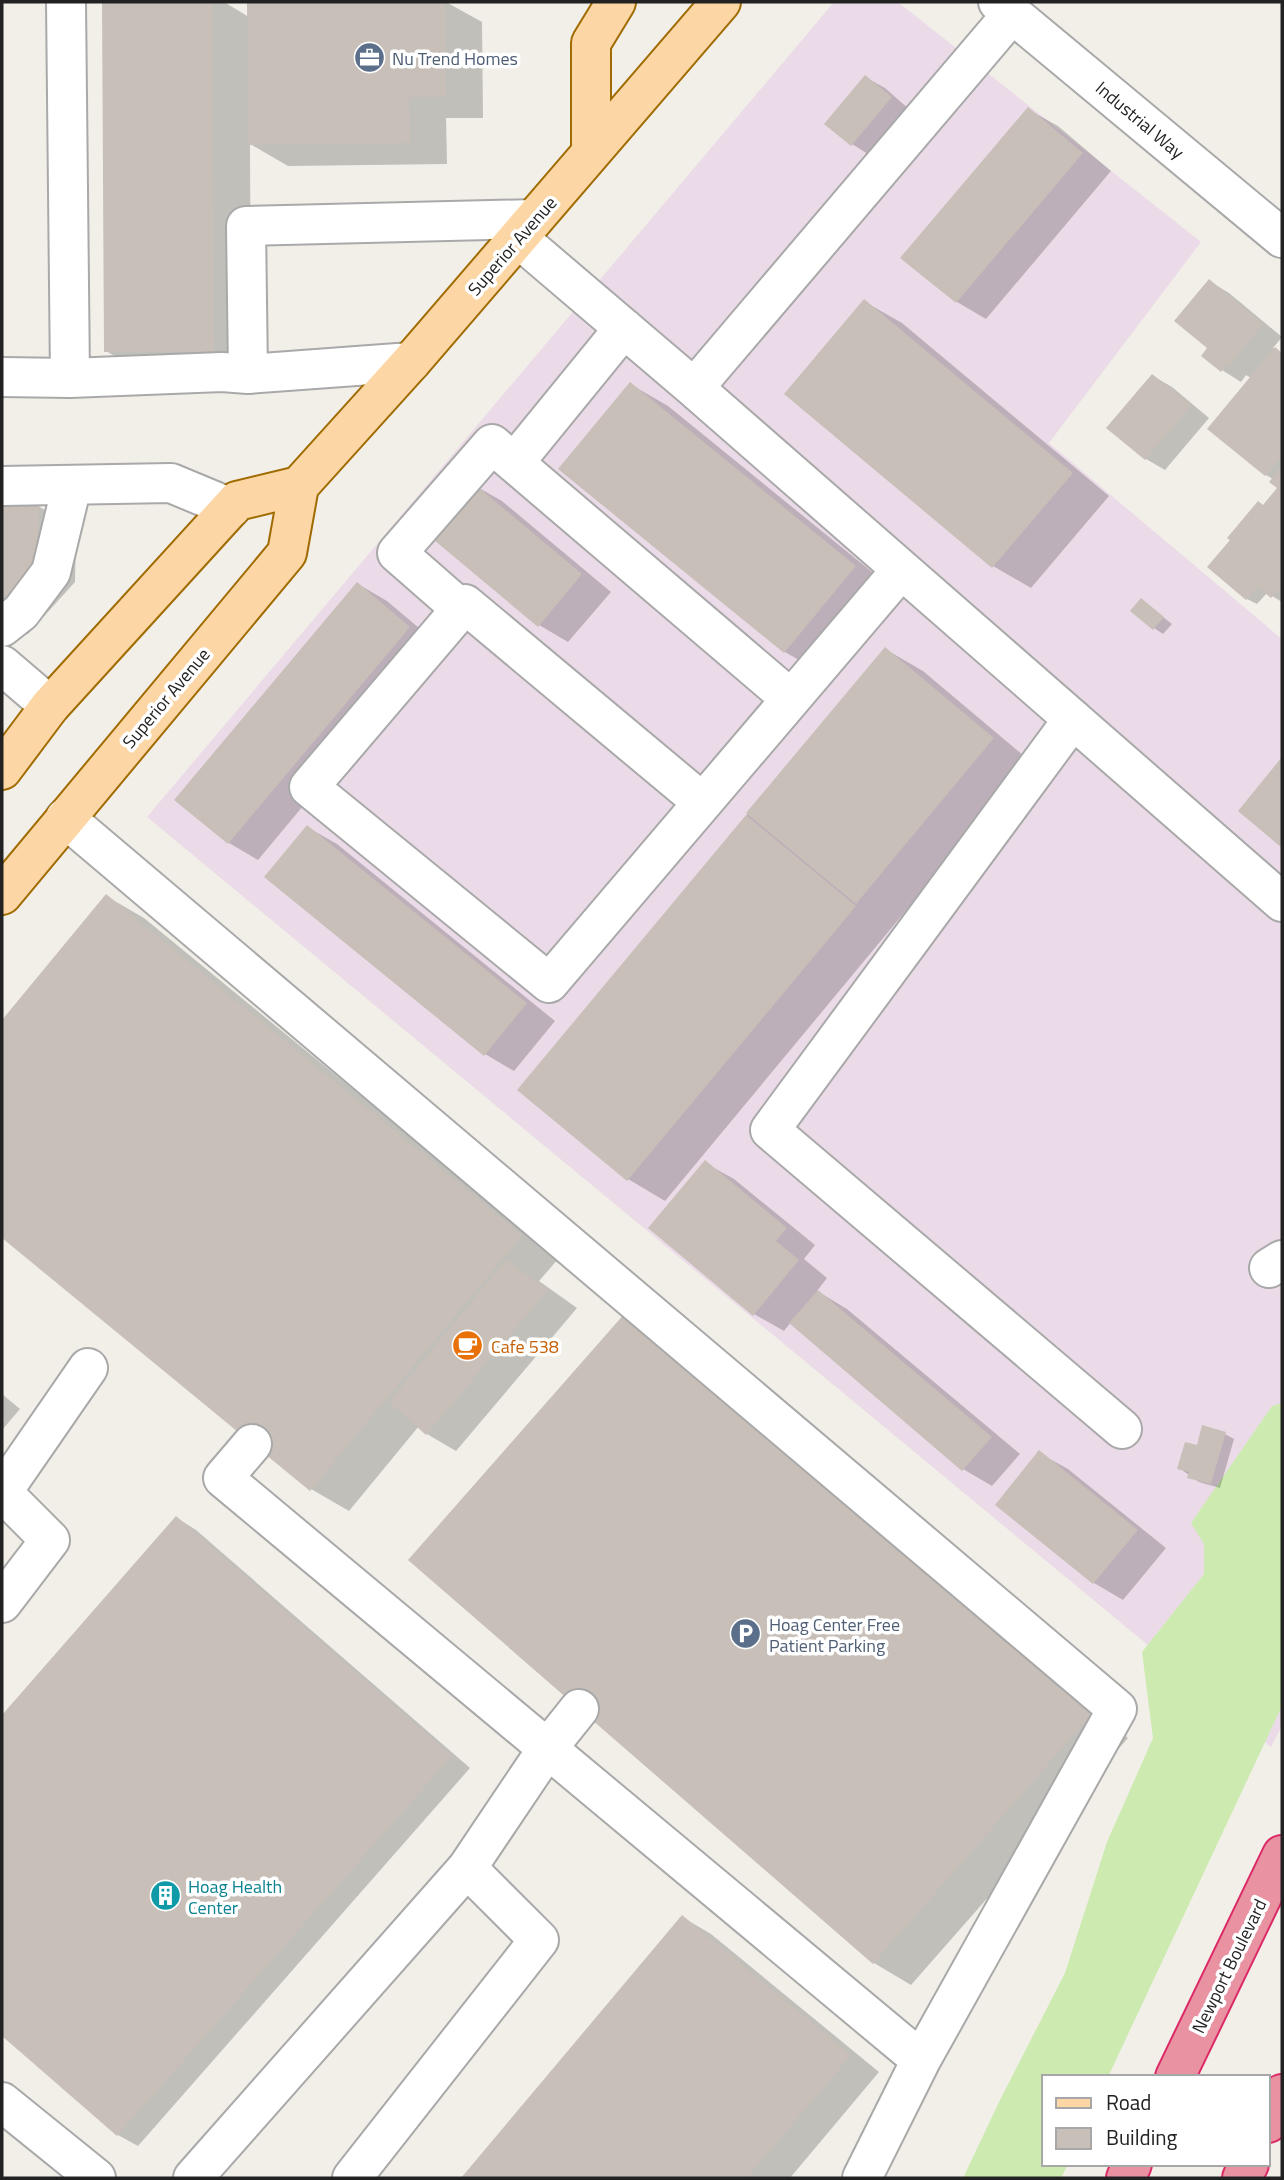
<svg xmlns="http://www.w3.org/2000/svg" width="1284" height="2180" font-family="'Titillium Web',sans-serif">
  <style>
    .industrial { fill: #ebdbe8 }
    .grass { fill: #cdebb0 }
    .shadow { fill: #0003 }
    .building { fill: #c7bfb8 }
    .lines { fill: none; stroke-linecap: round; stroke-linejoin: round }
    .minor-casing { stroke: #a9a9a9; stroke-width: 42 }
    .major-casing { stroke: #a06b00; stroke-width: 42 }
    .highway-casing { stroke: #dc2a67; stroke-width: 42 }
    .minor { stroke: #fff; stroke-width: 38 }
    .major { stroke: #fcd6a4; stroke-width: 38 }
    .highway { stroke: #e892a2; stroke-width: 38 }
    .labels { text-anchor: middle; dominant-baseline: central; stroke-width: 7; stroke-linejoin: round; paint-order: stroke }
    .service-label { font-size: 18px; fill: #4e5e75; stroke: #fff; text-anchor: start }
    .street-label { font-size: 18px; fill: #222; stroke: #fff }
    .food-label { font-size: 18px; fill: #c56008; stroke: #fff; text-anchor: start }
    .culture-label { font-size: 18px; fill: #0d838f; stroke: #fff; text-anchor: start }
  </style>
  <rect width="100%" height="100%" fill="#f2efe9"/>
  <path class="industrial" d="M834,2H898L1201,242L1049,443L1282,639V1726L1271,1747L147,817Z"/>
  <path class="grass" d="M1282,1403V1706L1108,2077H1044V2164H1068L1061,2178H963L1000,2100L1065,1973L1107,1842L1153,1738L1142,1652L1204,1574V1544L1191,1523L1272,1406Z"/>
  <path class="shadow" d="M104,2H224L249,17V3L446,2L482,22L483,118H446L447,164L288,166L250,144L251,372L144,373L106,351Z
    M865,77L885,88L910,110L871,156L852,144Z
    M1029,110L1058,126L1111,171L986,319L957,302Z
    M1209,281L1229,293L1282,337L1273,348L1282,353V602L1267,593L1257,604L1247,599L1210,567L1279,488L1273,479L1266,475L1251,378L1246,375L1241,382L1222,370L1210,348Z
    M865,302L902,323L1109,496L1031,588L993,566Z
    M1153,376L1172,387L1209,418L1165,470L1146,459Z
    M630,384L668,406L893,589L823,674L785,652L560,469Z
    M472,484L502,501L611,592L568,642L539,625Z
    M2,506H38L76,528L75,582L28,634H2Z
    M358,584L387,601L438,644L258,860L229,843Z
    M1141,600L1172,624L1163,634L1154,628Z
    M885,649L923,671L1030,761L665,1201L628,1179L519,1089Z
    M307,827L337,844L555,1021L514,1071L485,1054Z
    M106,896L144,918L559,1258L539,1281L577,1308L456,1451L427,1434L419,1426L349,1511L311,1489L2,1236V1022Z
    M705,1163L734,1179L815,1245L804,1259L827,1278L817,1291L847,1309L1020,1454L992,1486L963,1469L791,1322L784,1331L754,1314Z
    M664,1336L1128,1738L911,1985L874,1963Z
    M2,1394L20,1409L2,1430Z
    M1225,1434L1234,1439L1220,1488L1199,1482L1179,1468L1198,1447Z
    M1039,1453L1068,1469L1166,1548L1123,1600L1094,1583L997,1505Z
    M177,1518L196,1530L470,1768L138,2146L118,2135L2,2033V1718Z
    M682,1917L711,1934L879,2072L790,2178H463Z"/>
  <path class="building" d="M102,2H212L214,352H104Z
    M247,2H445L446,97H409L410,143L248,145Z
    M865,75L892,97L851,146L824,124Z
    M1028,107L1083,153L956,303L900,258Z
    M1209,279L1263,324L1228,367L1226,365L1221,372L1201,356L1207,348L1174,321Z
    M864,299L1073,473L992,568L784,394Z
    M1275,347L1282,353V456L1265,476L1207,429Z
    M1152,374L1191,405L1145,460L1106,428Z
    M630,382L856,566L784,653L558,469Z
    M1282,466V586L1271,598L1258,587L1246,600L1207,567L1230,540L1227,538L1258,501L1263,505L1277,488L1269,482Z
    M472,482L582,574L538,627L428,535Z
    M39,504L38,561L2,600V505Z
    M357,582L410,627L228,844L174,800Z
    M1141,598L1164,617L1153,630L1130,611Z
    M885,647L994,738L856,904L746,813Z
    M1282,757V848L1238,811Z
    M746,815L856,906L627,1181L517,1090Z
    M307,825L527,1003L484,1056L264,877Z
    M106,894L522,1235L310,1491L2,1238V1020Z
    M705,1160L787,1228L776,1241L799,1260L753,1316L648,1228Z
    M506,1260L548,1290L426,1435L389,1402Z
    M818,1290L992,1437L962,1471L789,1323Z
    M626,1312L1091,1715L873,1964L408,1560Z
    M1202,1425L1226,1432L1211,1484L1187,1478L1189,1472L1177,1469L1185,1442L1197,1445Z
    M1039,1450L1138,1530L1093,1584L995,1505Z
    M176,1516L452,1756L117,2136L2,2036V1715Z
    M682,1915L851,2055L747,2178H461Z"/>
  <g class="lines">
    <defs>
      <path id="minor" d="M66,2L70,378L222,372L248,374L411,362
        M998,2L1282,238
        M518,238L694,388L1282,902
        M248,374L246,226L534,219
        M2,377L70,378
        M694,388L1012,14
        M514,463L624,328
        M2,486L171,483L231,508
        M461,609L397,553L492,444L791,699
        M2,627L21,612L51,572L72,485
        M2,665L50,706
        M1073,719L770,1130L1122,1429
        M702,802L465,604L309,787L549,983L901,570
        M65,818L1117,1709L921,2060
        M1269,1268L1282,1260
        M252,1444L223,1478L921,2060L862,2178
        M3,1491L88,1368
        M2,1492L50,1540L2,1603
        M467,1868L547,1749L579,1709
        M2,2102L96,2178
        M193,2178L467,1868L539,1940L352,2178"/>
      <path id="major" d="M591,153V43L616,2
        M2,770L50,706L237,501L299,486
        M2,895L287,553L299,486L411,362L721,2"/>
      <path id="highway" d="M1175,2077L1282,1855
        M1268,2123L1282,2094
        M1126,2178L1132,2164
        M1242,2178L1249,2164"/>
    </defs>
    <use href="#minor" class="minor-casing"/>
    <use href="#major" class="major-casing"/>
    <use href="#highway" class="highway-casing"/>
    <use href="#minor" class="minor"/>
    <use href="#major" class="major"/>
    <use href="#highway" class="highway"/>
  </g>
  <defs>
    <symbol id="office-disc" viewBox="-11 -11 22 22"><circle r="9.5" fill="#5c6f8a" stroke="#fff"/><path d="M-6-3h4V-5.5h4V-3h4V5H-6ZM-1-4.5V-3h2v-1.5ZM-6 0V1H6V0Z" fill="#fff"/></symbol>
    <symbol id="cafe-disc" viewBox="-11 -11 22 22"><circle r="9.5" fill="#e8710a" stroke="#fff"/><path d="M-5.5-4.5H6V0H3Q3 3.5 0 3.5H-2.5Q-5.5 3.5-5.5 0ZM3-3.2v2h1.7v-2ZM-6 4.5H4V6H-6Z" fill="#fff"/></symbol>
    <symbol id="parking-disc" viewBox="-11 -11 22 22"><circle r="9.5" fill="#5c6f8a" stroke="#fff"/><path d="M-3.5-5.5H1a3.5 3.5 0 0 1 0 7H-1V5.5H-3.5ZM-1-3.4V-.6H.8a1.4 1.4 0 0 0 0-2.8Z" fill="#fff"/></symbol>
    <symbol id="building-disc" viewBox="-11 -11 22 22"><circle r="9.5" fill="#0f9aa8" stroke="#fff"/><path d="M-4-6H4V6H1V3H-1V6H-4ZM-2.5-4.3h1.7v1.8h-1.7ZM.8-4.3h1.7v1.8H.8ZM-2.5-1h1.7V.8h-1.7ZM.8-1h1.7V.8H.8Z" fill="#fff"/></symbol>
  </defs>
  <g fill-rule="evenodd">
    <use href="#office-disc" x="352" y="40" width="35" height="35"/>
    <use href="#cafe-disc" x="450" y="1328" width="35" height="35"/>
    <use href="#parking-disc" x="728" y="1616" width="35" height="35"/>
    <use href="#building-disc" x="148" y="1878" width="35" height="35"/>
  </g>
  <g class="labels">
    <g class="service-label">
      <text x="392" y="58">Nu Trend Homes</text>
      <text x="769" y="1624">Hoag Center Free<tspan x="769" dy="21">Patient Parking</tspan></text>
    </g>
    <g class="street-label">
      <text transform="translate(1140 120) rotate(40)">Industrial Way</text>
      <text transform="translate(512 246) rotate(-49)">Superior Avenue</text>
      <text transform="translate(166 698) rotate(-50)">Superior Avenue</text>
      <text transform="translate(1229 1966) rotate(-64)">Newport Boulevard</text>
    </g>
    <g class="food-label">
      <text x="491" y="1346">Cafe 538</text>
    </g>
    <g class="culture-label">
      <text x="188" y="1886">Hoag Health<tspan x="188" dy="21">Center</tspan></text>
    </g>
  </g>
  <rect width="1284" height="2180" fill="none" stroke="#222222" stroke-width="7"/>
  <rect x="1042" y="2075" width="228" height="91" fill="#ffffff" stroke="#a7a7a7" stroke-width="2"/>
  <rect x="1056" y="2098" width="35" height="10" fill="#fcd6a4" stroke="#a7a7a7" stroke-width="2"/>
  <text x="1106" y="2110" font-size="21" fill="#222222">Road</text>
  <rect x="1056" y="2128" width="35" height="21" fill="#c7bfb8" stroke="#a7a7a7" stroke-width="2"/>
  <text x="1106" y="2145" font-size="21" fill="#222222">Building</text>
</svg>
